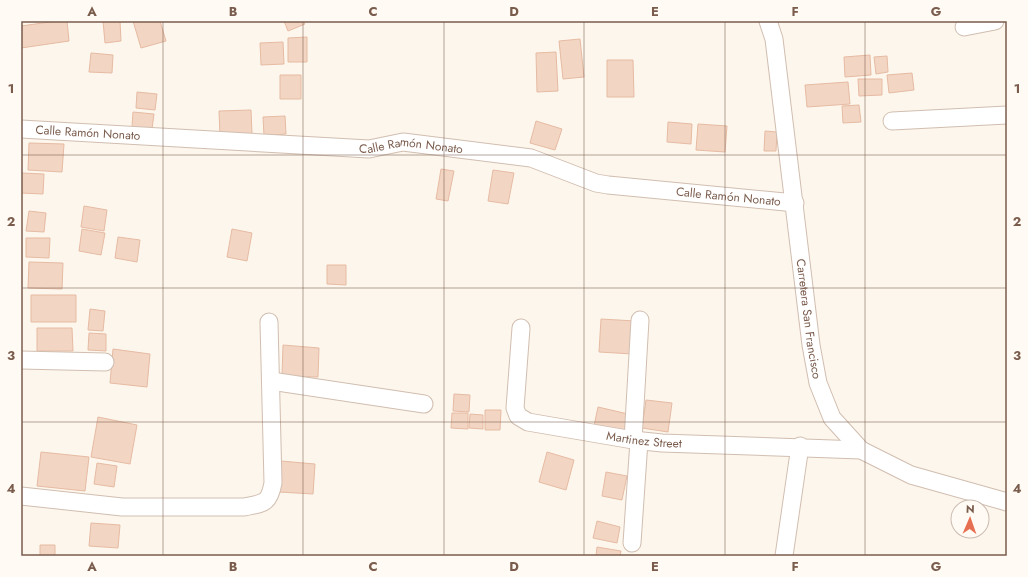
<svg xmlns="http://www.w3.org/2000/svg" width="1028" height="577" font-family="Jost,sans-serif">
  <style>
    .building { fill: #f3d5c3; stroke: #e6bba3 }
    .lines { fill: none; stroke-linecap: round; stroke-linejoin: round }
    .street-casing { stroke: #d1beb0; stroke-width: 19 }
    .street { stroke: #fff; stroke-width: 17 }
    .grid { fill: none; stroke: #7a5c4d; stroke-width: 1; stroke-opacity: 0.55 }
    .labels { text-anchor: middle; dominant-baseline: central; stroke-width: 4; stroke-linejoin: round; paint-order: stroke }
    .street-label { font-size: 12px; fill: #7a5c4d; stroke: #fffaf3 }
    .neatline { fill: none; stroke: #7a5c4d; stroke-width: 1.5 }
    .grid-label { font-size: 13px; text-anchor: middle; font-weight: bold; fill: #7a5c4d }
  </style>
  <rect width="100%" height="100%" fill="#fdf6ec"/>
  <path class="building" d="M57,21H67L69,41L21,48V26Z
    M103,21H120L121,41L105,43Z
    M133,21H160L166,41L141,48Z
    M284,21H303L305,24L288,31Z
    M307,37V62H288V38Z
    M580,39L584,77L563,79L559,41Z
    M283,42L284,64L261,65L260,43Z
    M556,52L558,91L537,92L536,53Z
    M91,53L113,55L112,73L89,72Z
    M870,55L871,75L845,77L844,57Z
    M887,56L888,72L876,74L874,57Z
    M607,60H633L634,97H607Z
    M912,73L914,90L889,93L887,75Z
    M280,75H301V99H280Z
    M858,79H882V95L859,96Z
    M848,82L850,104L807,107L805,85Z
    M137,92L157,94L155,110L136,108Z
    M859,105L861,122L843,123L842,106Z
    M251,110L252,134L220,135L219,111Z
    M133,112L154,114L152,129L132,127Z
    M285,116L286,134L264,136L263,117Z
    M536,121L562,129L555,150L530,143Z
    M668,122L692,124L691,144L667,142Z
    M698,124L727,126L725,152L696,150Z
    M765,131L777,132L776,151H764Z
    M29,143L64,144L62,172L28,170Z
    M441,169L454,171L448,201L436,199Z
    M493,170L514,173L508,204L488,201Z
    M21,173L44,174L43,194L21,193Z
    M84,206L107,210L104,231L81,227Z
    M29,211L46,213L44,232L26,231Z
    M82,229L105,233L101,255L79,251Z
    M232,229L252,233L247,261L227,257Z
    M118,237L140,240L137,262L115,258Z
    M26,238H50L49,258L26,257Z
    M29,262L63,263L62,289L28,288Z
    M327,265H346V285L327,284Z
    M31,295H76V322H31Z
    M90,309L105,311L103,331L88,330Z
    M601,319L635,321L633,354L599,352Z
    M37,328H72L73,351H37Z
    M89,333L106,334V351L88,350Z
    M283,345L319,348L318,377L282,376Z
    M113,349L150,354L147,387L110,383Z
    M454,394L470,395L469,412L453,411Z
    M646,400L672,403L668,432L642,428Z
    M598,407L628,414L624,433L594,426Z
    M485,410H501L500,430H485Z
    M452,413H468V429L451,428Z
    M470,414L483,415V429L469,428Z
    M98,417L137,425L130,464L91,457Z
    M41,452L89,457L85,491L37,486Z
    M547,452L574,460L566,490L539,482Z
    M281,461L315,464L313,494L279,492Z
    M97,463L117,466L114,487L94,484Z
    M606,472L627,476L622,500L602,496Z
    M597,521L620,527L617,543L593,538Z
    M91,523L120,525L118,548L89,546Z
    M40,545H55V556H40Z
    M597,547L621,551L620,556H596Z"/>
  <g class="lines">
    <defs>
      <g id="street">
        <path id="s1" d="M768,21L774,39L811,345L818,383L832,418L861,450L911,475L1007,502"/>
        <path d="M964,27L995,21"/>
        <path d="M892,121L1007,115"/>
        <path id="s2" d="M21,129L369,149L403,142L531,158L596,183L608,185L795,203"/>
        <path id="s3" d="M521,328L515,408L518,416L528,422L633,440L662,443L861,450"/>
        <path d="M21,360L105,362"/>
        <path d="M271,381L424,404"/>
        <path d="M633,440L640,320"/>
        <path d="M21,496L122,507H244C264,503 269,504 273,483L269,322"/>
        <path d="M632,543L639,441"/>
        <path d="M784,556L800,446"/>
      </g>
    </defs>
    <use href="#street" class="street-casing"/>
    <use href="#street" class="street"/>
  </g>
  <path class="grid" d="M163,21V556M303,21V556M444,21V556M584,21V556M725,21V556M865,21V556M21,155H1007M21,288H1007M21,422H1007"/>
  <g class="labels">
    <g class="street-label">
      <text stroke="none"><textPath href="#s2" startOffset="67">Calle Ramón Nonato</textPath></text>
      <text stroke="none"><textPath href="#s2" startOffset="391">Calle Ramón Nonato</textPath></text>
      <text stroke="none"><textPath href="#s2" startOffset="715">Calle Ramón Nonato</textPath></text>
      <text stroke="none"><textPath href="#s1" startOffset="301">Carretera San Francisco</textPath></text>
      <text stroke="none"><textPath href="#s3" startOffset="218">Martinez Street</textPath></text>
    </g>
  </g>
  <rect width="1028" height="577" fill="none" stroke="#fffaf3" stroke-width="44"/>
  <g transform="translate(970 519) rotate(2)"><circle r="19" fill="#fffaf3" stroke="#cabbb1"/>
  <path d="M0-3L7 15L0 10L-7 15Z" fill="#e76f51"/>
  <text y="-6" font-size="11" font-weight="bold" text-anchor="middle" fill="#7a5c4d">N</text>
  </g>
  <rect x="22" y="22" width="984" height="533" class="neatline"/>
  <g class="grid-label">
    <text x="92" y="16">A</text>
    <text x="233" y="16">B</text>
    <text x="373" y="16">C</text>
    <text x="514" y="16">D</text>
    <text x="655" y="16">E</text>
    <text x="795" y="16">F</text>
    <text x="936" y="16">G</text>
    <text x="11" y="93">1</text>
    <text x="1017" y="93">1</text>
    <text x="11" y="226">2</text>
    <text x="1017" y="226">2</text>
    <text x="11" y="360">3</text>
    <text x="1017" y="360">3</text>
    <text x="11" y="493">4</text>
    <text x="1017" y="493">4</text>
    <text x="92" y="571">A</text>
    <text x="233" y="571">B</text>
    <text x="373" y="571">C</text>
    <text x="514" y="571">D</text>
    <text x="655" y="571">E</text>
    <text x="795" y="571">F</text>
    <text x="936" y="571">G</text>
  </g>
</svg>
